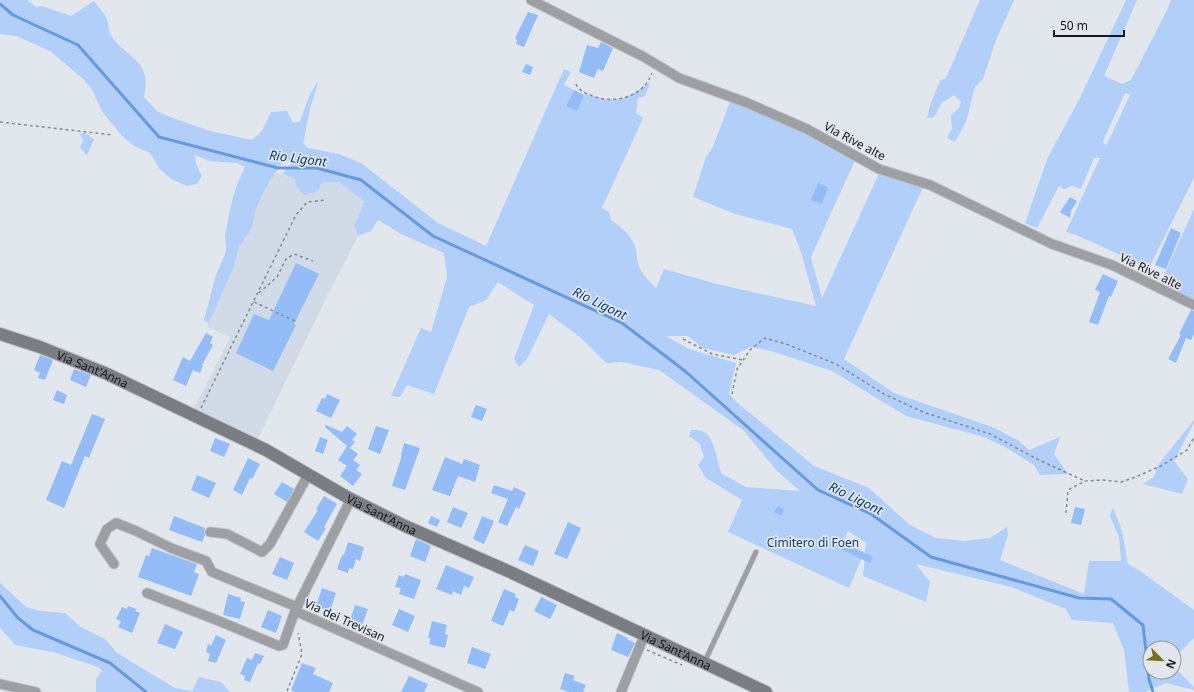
<svg xmlns="http://www.w3.org/2000/svg" width="1194" height="692" font-family="'Noto Sans',sans-serif">
  <style>
    .built { fill: #d1dae7 }
    .green { fill: #b2cff9; fill-rule: evenodd }
    .lines { fill: none; stroke-linecap: round; stroke-linejoin: round }
    .stream { stroke: #6899df; stroke-width: 3 }
    .building { fill: #94bcf6 }
    .service-casing { stroke: #bdc2c8; stroke-width: 6 }
    .minor-casing { stroke: #bdc2c8; stroke-width: 11 }
    .secondary-casing { stroke: #bdc2c8; stroke-width: 14 }
    .path { stroke: #868a8f; stroke-width: 1.5; stroke-dasharray: 3 3; stroke-linecap: butt }
    .service { stroke: #9d9fa2; stroke-width: 4.5 }
    .minor { stroke: #9d9fa2; stroke-width: 9 }
    .secondary { stroke: #7a7d81; stroke-width: 12 }
    .labels { text-anchor: middle; dominant-baseline: central; stroke-width: 3.5; stroke-linejoin: round; paint-order: stroke }
    .street-label { font-size: 12px; fill: #17181b; stroke: #e2e7ee }
    .park-label { font-size: 12px; fill: #10407f; stroke: #e2e7ee }
    .water-label { font-size: 13px; font-style: italic; fill: #0a3b79; stroke: #e2e7ee }
  </style>
  <rect width="100%" height="100%" fill="#e2e7ee"/>
  <path class="built" d="M276,173L295,179L321,183L339,182L366,202L354,225L358,236L329,292L255,445L190,414L209,380L230,337L207,327L233,267L239,247L252,228L256,209L265,189Z"/>
  <path class="green" d="M0,0H27L36,7L42,6L71,16L94,1C98,7 104,13 107,19C109,23 108,29 110,34C126,60 153,58 144,97L157,111L170,117L210,131L252,140L262,131L271,112L287,111L293,123L300,121L310,94L319,80L310,109L303,143L308,148L339,154L361,163L438,223L486,246L564,69L571,72L564,85L574,90L566,106L577,110L585,93C603,101 620,103 637,91C642,88 645,84 650,83L645,96L638,98L636,113L643,118L602,208L609,212L611,220C619,226 629,233 633,242C637,249 636,255 638,263C640,273 649,281 656,288L664,269L717,284L816,306L801,252L792,229L735,214L693,197L706,157L712,149L732,97L857,156L811,257L822,298L881,169L925,183L844,359L894,393L995,428L1019,441L1029,450L1060,437L1054,454L1068,474L1040,475L1034,465L1005,447L984,437L906,416L832,371L771,351L751,347L734,355L702,348L688,336H666L689,349L736,363L729,394L739,404L814,466L869,488L910,525L936,538L964,541L990,538L1007,527L1008,535L1000,560L1084,594L1089,561H1121L1119,537L1110,516L1113,508L1122,531L1128,564L1140,571L1194,610V638L1180,652L1176,669L1194,687V690L1166,683L1147,691V692H1129L1124,650L1113,623L1072,620L1066,609L1011,587L916,564L930,582L926,602L863,576L866,543L848,531L843,542L864,553L849,588L728,532L742,500L706,478L698,465L704,457L700,444L689,436L691,430C694,430 701,430 704,432C714,437 718,462 721,473L746,487L800,491L777,471L743,430L659,370L622,362L606,363L581,338L549,314L527,359L519,367L514,359L534,305L498,282L486,300L469,307L434,394L407,385L400,397L391,396L421,328L431,332L447,277L444,253L401,234L378,220L371,231L358,236L354,225L365,202L339,182L321,183L318,191L304,195L296,185L295,179L282,174L296,158L282,163L265,189L256,209L252,228L239,247L234,266L209,323L204,320L216,275L226,252L225,234L233,197L238,182L245,167L237,163L209,161L195,155L196,164L202,176L197,184L187,186L171,179L159,168L150,153L134,146L122,136L101,110L93,91L83,79L50,51L16,36L0,34ZM1150,648H1174V672H1150Z
    M980,0H1014L996,40L983,79L975,87L966,122L955,142L947,138L952,128L951,115L959,108L961,102L954,95L942,103L934,117L927,118L930,105L940,81L946,78Z
    M1126,0H1137L1104,76L1122,84L1131,80L1167,10L1171,0H1194V178L1149,268L1074,234L1066,232L1100,158H1094L1081,189L1072,186L1064,189L1059,186L1037,228L1025,223L1048,157L1080,98ZM1125,93L1130,95L1106,146L1103,141Z
    M85,132L94,140L87,155L80,148L83,140L80,134Z
    M1194,209V305L1158,288Z
    M1194,420V423L1174,461L1188,479L1182,494L1143,484L1154,477L1158,465Z
    M0,583L26,607L40,611L65,613L81,627L105,639L116,652L145,670L175,688L192,691L199,677L221,682L230,692H96V679L102,671L98,667L53,652L15,645L0,628Z"/>
  <g class="lines">
    <path class="stream" d="M0,4L13,15L78,45L159,137L278,168H317L361,180L433,236L622,323L685,371L818,490L871,514L931,557L1079,598L1111,599L1143,625L1149,679L1153,692
      M0,596L18,618L33,630L110,663L146,692"/>
  </g>
  <path class="building" d="M528,12L538,15L524,47L516,44L517,40L515,38Z
    M601,42L613,48L603,71L598,69L594,78L579,72L587,45L598,48Z
    M526,64L533,67L530,75L522,72Z
    M574,90L584,95L577,111L566,106Z
    M818,183L828,187L822,204L811,200Z
    M1070,197L1077,201L1071,211L1070,218L1060,212Z
    M1171,228L1181,233L1166,269L1155,265Z
    M296,263L319,274L294,324L296,325L273,371L236,353L254,314L269,320Z
    M1103,274L1118,281L1111,297L1109,296L1098,325L1089,322L1100,292L1095,290Z
    M1191,310L1194,311V334L1191,340L1186,338L1176,363L1168,359L1181,335L1179,334Z
    M206,333L213,337L210,343L213,345L202,365L203,366L200,373L193,370L186,386L173,380L183,357L190,361Z
    M40,355L53,360L45,380L38,378L40,373L34,370Z
    M74,369L91,375L86,387L70,380Z
    M57,390L67,395L64,404L53,400Z
    M327,394L340,400L331,418L316,411L322,398L325,399Z
    M476,405L487,409L482,421L471,417Z
    M92,414L105,419L89,458L85,456L64,508L46,500L62,461L71,465Z
    M326,425L342,432L347,426L357,434L352,440L355,442L350,448L358,454L353,460L360,465L356,470L362,474L353,486L340,476L347,466L338,460L347,446L325,427Z
    M376,426L389,430L380,454L368,449Z
    M320,437L328,440L323,454L315,451Z
    M215,438L230,444L224,457L210,451Z
    M404,443L420,448L405,490L392,486L402,455H401Z
    M445,457L462,464L464,459L480,465L475,482L458,476L450,496L432,490Z
    M248,458L260,464L252,479L250,478L242,495L233,490Z
    M197,475L216,483L209,498L191,490Z
    M282,482L294,489L287,502L274,494Z
    M494,485L512,491L514,487L526,493L519,509L516,507L507,526L498,522L508,499L491,493Z
    M324,496L337,504L324,527L326,528L318,541L304,532L318,510L316,509Z
    M778,506L784,509L782,516L774,512Z
    M453,507L468,513L461,528L447,522Z
    M1075,507L1085,509L1081,525L1071,523Z
    M174,516L205,528L204,532L205,535L202,542L169,530Z
    M431,516L440,520L437,527L428,523Z
    M482,516L494,521L484,544L473,539Z
    M568,522L581,528L567,559L554,554Z
    M416,539L431,546L425,562L410,556Z
    M837,539L873,557L870,563L834,546Z
    M348,542L364,547L360,561L356,559L353,569L349,568L348,573L337,569L342,555H344Z
    M525,545L539,551L533,566L518,560Z
    M152,548L197,564L194,572L199,574L191,596L138,577L146,555L149,556Z
    M280,557L294,563L287,580L272,574Z
    M446,565L474,577L469,588L464,586L461,595L453,591L452,595L436,589Z
    M405,574L421,580L414,599L399,594L401,588L395,587L399,575L404,577Z
    M322,588L336,593L330,611L316,606Z
    M504,589L516,594L515,597L519,599L514,612L510,610L503,626L491,621Z
    M228,594L241,598L240,601L245,602L240,619L223,615Z
    M541,597L557,605L550,619L534,611Z
    M355,605L368,609L362,625L350,620Z
    M128,606L136,609V611L140,613L132,633L118,627L121,621L116,619L122,607L127,609Z
    M399,609L415,616L408,632L392,625Z
    M268,610L282,616L276,633L261,627Z
    M432,621L447,625L445,634L448,635L445,648L429,644L431,639L428,638Z
    M165,624L183,632L175,649L157,643Z
    M617,633L628,638L627,639L635,643L628,657L611,650Z
    M216,635L226,640L216,663L208,661L210,654L206,652L208,644L211,646Z
    M472,647L491,654L485,669L467,663Z
    M255,653L264,656L260,664L258,663L250,682L244,680L245,676L240,674L247,658L252,660Z
    M302,663L316,668L313,674L333,683L329,692H295L291,690Z
    M565,673L575,676L573,680L586,685L583,692H569L560,689Z
    M409,676L428,684L424,692H401Z"/>
  <g class="lines">
    <defs>
      <path id="service" d="M705,661L756,552"/>
      <path id="minor" d="M531,0L644,57L679,78L745,102L807,129L879,169L930,185L1052,244L1112,265L1194,305
        M351,499L295,611L478,692
        M210,532L227,534L262,552L270,544L308,475
        M114,564L100,544L107,529L116,523L134,530L171,548L206,561L212,572L297,607
        M147,593L214,619L279,646L283,645L295,611
        M0,684L36,692
        M621,692L645,634"/>
      <g id="secondary">
        <path id="s1" d="M0,334L40,347L105,373L266,450L347,497L405,526L508,571L766,692"/>
      </g>
    </defs>
    <use href="#service" class="service-casing"/>
    <use href="#minor" class="minor-casing"/>
    <use href="#secondary" class="secondary-casing"/>
    <path class="path" d="M576,84C578,89 584,93 590,95C613,105 643,98 652,73
      M0,122L113,135
      M259,293L277,277L286,259L294,254L313,261
      M254,302L297,322
      M683,339L712,354L743,360
      M732,394L737,369L750,350L765,338L786,344L836,364L884,394L923,412L990,434L1039,460L1085,481
      M201,408L296,215L307,202L326,200
      M1066,513L1068,490L1085,481L1103,480L1121,482L1133,478L1161,466L1187,450L1194,437
      M647,650L682,665
      M287,691L302,654L298,633"/>
    <use href="#service" class="service"/>
    <use href="#minor" class="minor"/>
    <use href="#secondary" class="secondary"/>
  </g>
  <g class="labels">
    <g class="street-label">
      <text transform="translate(855 141) rotate(28)">Via Rive alte</text>
      <text transform="translate(1151 271) rotate(26)">Via Rive alte</text>
      <text stroke="none"><textPath href="#s1" startOffset="99">Via Sant'Anna</textPath></text>
      <text stroke="none"><textPath href="#s1" startOffset="423">Via Sant'Anna</textPath></text>
      <text transform="translate(345 620) rotate(24)">Via dei Trevisan</text>
      <text stroke="none"><textPath href="#s1" startOffset="747">Via Sant'Anna</textPath></text>
    </g>
    <g class="park-label">
      <text x="813" y="542">Cimitero di Foen</text>
    </g>
    <g class="water-label">
      <text transform="translate(298 158) rotate(7)">Rio Ligont</text>
      <text transform="translate(600 303) rotate(26)">Rio Ligont</text>
      <text transform="translate(856 498) rotate(26)">Rio Ligont</text>
    </g>
  </g>
  <g transform="translate(1162 660) rotate(114)"><circle r="19" fill="#e2e7ee" stroke="#91949a"/>
  <path d="M0-3L7 15L0 10L-7 15Z" fill="#767215"/>
  <text y="-6" font-size="11" font-weight="bold" text-anchor="middle" fill="#17181b">N</text>
  </g>
  <path d="M1054 30v6h70v-6" fill="none" stroke="#17181b" stroke-width="2"/>
  <text x="1060" y="30" font-size="12" fill="#17181b" stroke="#e2e7ee" stroke-width="3" paint-order="stroke">50 m</text>
</svg>
